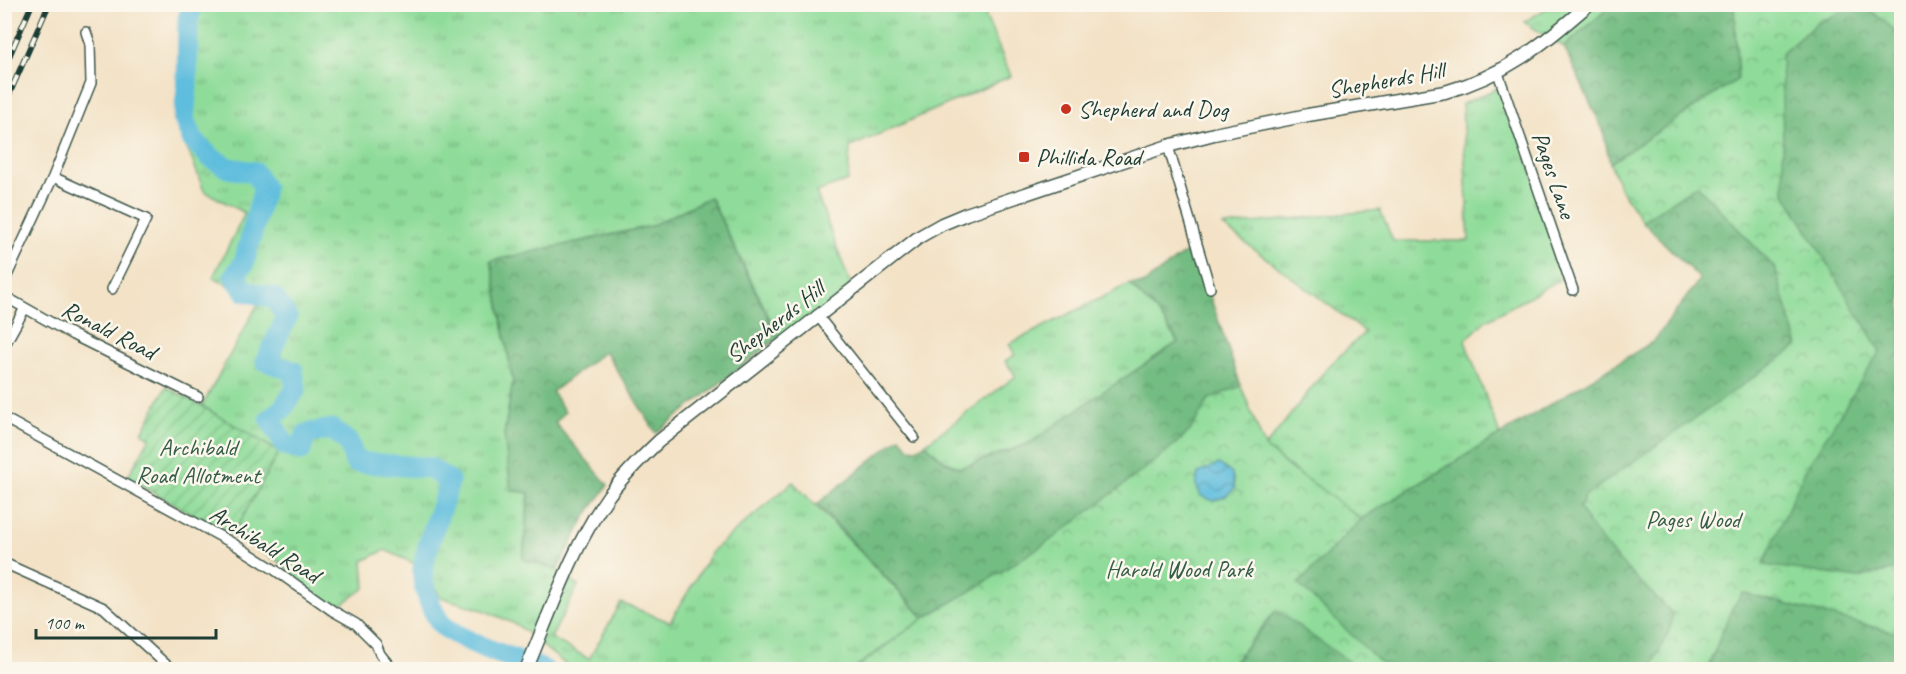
<svg xmlns="http://www.w3.org/2000/svg" width="1906" height="674" font-family="Caveat,sans-serif">
  <style>
    .grass { fill: url(#grass-tufts); stroke: #578c67; stroke-width: 1.5 }
    .forest { fill: url(#forest-crowns); stroke: #497c5b; stroke-width: 1.5 }
    .park { fill: url(#park-crowns); stroke: #578c67; stroke-width: 1.5 }
    .garden { fill: url(#garden-furrows); stroke: #578c67; stroke-width: 1.5 }
    .water { fill: url(#water-waves); stroke: #3f7d88; stroke-width: 1.5 }
    .lines { fill: none; stroke-linecap: round; stroke-linejoin: round }
    .river { stroke: #5fbddd; stroke-width: 21 }
    .minor-casing { stroke: #3f564a; stroke-width: 12 }
    .tertiary-casing { stroke: #3f564a; stroke-width: 15 }
    .minor { stroke: #fff; stroke-width: 9 }
    .tertiary { stroke: #fff; stroke-width: 12 }
    .rail-casing { stroke: #1f3d34; stroke-width: 6 }
    .rail { stroke: #fbf7ec; stroke-width: 4; stroke-dasharray: 11; stroke-linecap: butt }
    .poi-dot { fill: #c8321e; stroke: #fbf7ec; stroke-width: 2 }
    .labels { text-anchor: middle; dominant-baseline: central; stroke-width: 5; stroke-linejoin: round; paint-order: stroke }
    .street-label { font-size: 24px; fill: #1f3d34; stroke: #fbf7ec }
    .poi-label { font-size: 24px; fill: #1f3d34; stroke: #fbf7ec; text-anchor: start }
    .park-label { font-size: 24px; fill: #355d48; stroke: #fbf7ec }
  </style>
  <defs>
    <pattern id="grass-tufts" width="24" height="20" patternUnits="userSpaceOnUse" patternTransform="scale(1.5)"><rect width="24" height="20" fill="#8fdc9a"/><path d="M3 7l-1-3M5 7V3M7 7l1-3M15 17l-1-3M17 17v-4M19 17l1-3" fill="none" stroke="#74b47e"/></pattern>
    <pattern id="forest-crowns" width="20" height="18" patternUnits="userSpaceOnUse" patternTransform="scale(1.5)"><rect width="20" height="18" fill="#73bc82"/><path d="M2 6a3 3 0 1 1 6 0M12 15a3 3 0 1 1 6 0" fill="none" stroke="#5e9a6b"/></pattern>
    <pattern id="park-crowns" width="20" height="18" patternUnits="userSpaceOnUse" patternTransform="scale(1.5)"><rect width="20" height="18" fill="#8fdc9a"/><path d="M2 6a3 3 0 1 1 6 0M12 15a3 3 0 1 1 6 0" fill="none" stroke="#74b47e"/></pattern>
    <pattern id="garden-furrows" width="10" height="10" patternUnits="userSpaceOnUse" patternTransform="scale(1.5)"><rect width="10" height="10" fill="#8fdc9a"/><path d="M-1 1l2-2M0 10L10 0M9 11l2-2" fill="none" stroke="#74b47e"/></pattern>
    <pattern id="water-waves" width="16" height="10" patternUnits="userSpaceOnUse" patternTransform="scale(1.5)"><rect width="16" height="10" fill="#5fbddd"/><path d="M0 5q4-4 8 0t8 0" fill="none" stroke="#4e9bb4"/></pattern>
  </defs>
  <rect width="100%" height="100%" fill="#fbf7ec"/>
  <filter id="ink" filterUnits="userSpaceOnUse"><feTurbulence type="fractalNoise" baseFrequency=".0167" numOctaves="2"/><feDisplacementMap in="SourceGraphic" scale="12" xChannelSelector="R" yChannelSelector="G"/><feConvolveMatrix kernelMatrix="1 2 1 2 8 2 1 2 1" color-interpolation-filters="sRGB"/></filter>
  <filter id="wash" filterUnits="userSpaceOnUse"><feTurbulence type="fractalNoise" baseFrequency=".008" numOctaves="4" result="noise"/><feDisplacementMap in="SourceGraphic" scale="24" xChannelSelector="R" yChannelSelector="G"/><feGaussianBlur stdDeviation="1.35" result="paint"/><feColorMatrix in="noise" values="0 0 0 0 0 0 0 0 0 0 0 0 0 0 0 0 0 1.4 0 .05"/><feComposite in="paint" operator="in"/></filter>
  <g filter="url(#wash)">
    <rect width="100%" height="100%" fill="#f3e2c6"/>
    <path class="grass" d="M187,5H981L1011,76L850,147L848,181L816,192L852,288L782,343L710,197L651,226L491,261L513,381L504,435L529,492L523,559L557,570L578,586L551,638L589,659L621,603L670,622L713,550L793,482L924,618L853,669H571L517,625L486,611L440,597L429,575L411,562L385,550L363,561L365,588L334,610L309,592L278,561L232,536L279,452L202,406L259,302L213,277L245,213L204,191L193,162L174,120Z
      M1552,5H1612L1564,47L1524,22Z
      M1502,86L1568,275L1485,321L1465,341L1500,435L1361,519C1329,495 1295,473 1265,447L1328,367L1365,332L1223,226L1380,210L1393,241H1469L1462,104Z
      M1129,284L1160,315L1178,342L1097,396L1030,443L960,468L944,461L925,444L1016,376L1005,361L1015,355L1009,344Z"/>
    <path class="forest" d="M1612,5H1734L1738,79L1610,163L1603,130L1564,47Z
      M1857,5H1864L1901,35V568L1858,578L1762,565L1804,472L1879,351L1784,192L1781,54L1817,23Z
      M1697,185L1775,268L1798,346L1585,496L1580,508L1651,591L1673,614L1671,626L1651,669L1404,670L1381,664L1375,670H1228L1298,584L1361,519L1654,341L1700,279L1642,221Z
      M710,197L778,338L656,433L605,351L552,392L565,412L555,423L608,485L586,516L557,570L523,559L529,493L511,490L504,435L513,381L491,261L651,226Z
      M1193,247L1241,386L1209,399L1190,431L1163,455L1051,540L971,591L924,618L817,504L900,437L909,448L917,449L925,444L944,461L960,468L1030,443L1097,396L1178,342L1160,315L1129,284H1143Z
      M1743,593L1901,634V669L1707,670L1732,608Z"/>
    <path class="park" d="M1734,5H1857L1817,23L1781,54L1784,192L1880,351L1804,472L1763,565L1858,578L1901,568V634L1743,593L1732,608L1707,669H1651L1671,626L1673,614C1640,580 1602,551 1580,508L1585,496L1798,346L1775,268L1697,185L1642,221L1620,188L1610,163L1738,79Z
      M1864,5H1901V35Z
      M1241,386L1265,447L1292,470L1317,486L1361,519L1298,584L1381,663L1404,669H1359L1276,610L1228,669L853,670L924,618L971,591L1051,540L1163,455L1190,431L1209,399Z"/>
    <path class="garden" d="M166,387L202,406L279,452L232,536L127,478L150,438L142,433Z"/>
    <path class="water" d="M1219,464L1232,474L1235,488L1226,496L1214,501L1201,496L1196,485L1198,473Z"/>
    <g class="lines">
      <path class="river" d="M193,4L188,19L187,88L184,119L192,139L210,157L228,168L254,172L264,188L244,263L234,276L245,291L274,298L287,317L266,361L293,371L296,389L283,408L270,419L285,445L301,450L306,434L332,429L349,443L355,462L430,468L449,481C442,511 427,539 423,570C421,584 434,620 446,628C472,646 514,658 544,670"/>
    </g>
  </g>
  <g filter="url(#ink)">
    <g class="lines">
      <defs>
        <path id="minor" d="M1498,73L1573,290
          M1168,146L1210,288
          M53,177L146,219L112,289
          M4,282L53,177L91,83L90,44L86,32
          M4,296L73,335L198,397
          M817,315L914,437
          M4,346L25,308
          M4,418L234,544L275,570L333,611L356,624L376,644L380,654L393,670
          M4,563L104,608L172,670"/>
        <path id="tertiary" d="M526,670C551,611 572,547 609,495C624,475 641,458 659,441L919,237L942,224L966,214L1168,146L1214,134L1308,115L1445,92C1506,75 1542,45 1589,4"/>
      </defs>
      <use href="#minor" class="minor-casing"/>
      <use href="#tertiary" class="tertiary-casing"/>
      <use href="#minor" class="minor"/>
      <use href="#tertiary" class="tertiary"/>
      <defs>
        <path id="rail" d="M4,68L32,4
          M4,106L49,4"/>
      </defs>
      <use href="#rail" class="rail-casing"/>
      <use href="#rail" class="rail"/>
    </g>
  </g>
  <g class="poi-dot">
    <circle cx="1066" cy="109" r="6"/>
    <rect x="1018" y="151" width="12" height="12" rx="3"/>
  </g>
  <g class="labels">
    <g class="street-label">
      <text transform="translate(1386 80) rotate(-10)">Shepherds Hill</text>
      <text transform="translate(1554 175) rotate(71)">Pages Lane</text>
      <text transform="translate(775 322) rotate(-38)">Shepherds Hill</text>
      <text transform="translate(109 330) rotate(27)">Ronald Road</text>
      <text transform="translate(265 544) rotate(32)">Archibald Road</text>
    </g>
    <g class="poi-label">
      <text x="1078" y="109">Shepherd and Dog</text>
      <text x="1036" y="157">Phillida Road</text>
    </g>
    <g class="park-label">
      <text x="198" y="447">Archibald<tspan x="198" dy="28">Road Allotment</tspan></text>
      <text x="1693" y="519">Pages Wood</text>
      <text x="1179" y="569">Harold Wood Park</text>
    </g>
  </g>
  <rect width="1906" height="674" fill="none" stroke="#fbf7ec" stroke-width="24"/>
  <path d="M36 629v9h180v-9" fill="none" stroke="#1f3d34" stroke-width="3"/>
  <text x="45" y="629" font-size="18" fill="#1f3d34" stroke="#fbf7ec" stroke-width="4.5" paint-order="stroke">100 m</text>
</svg>
